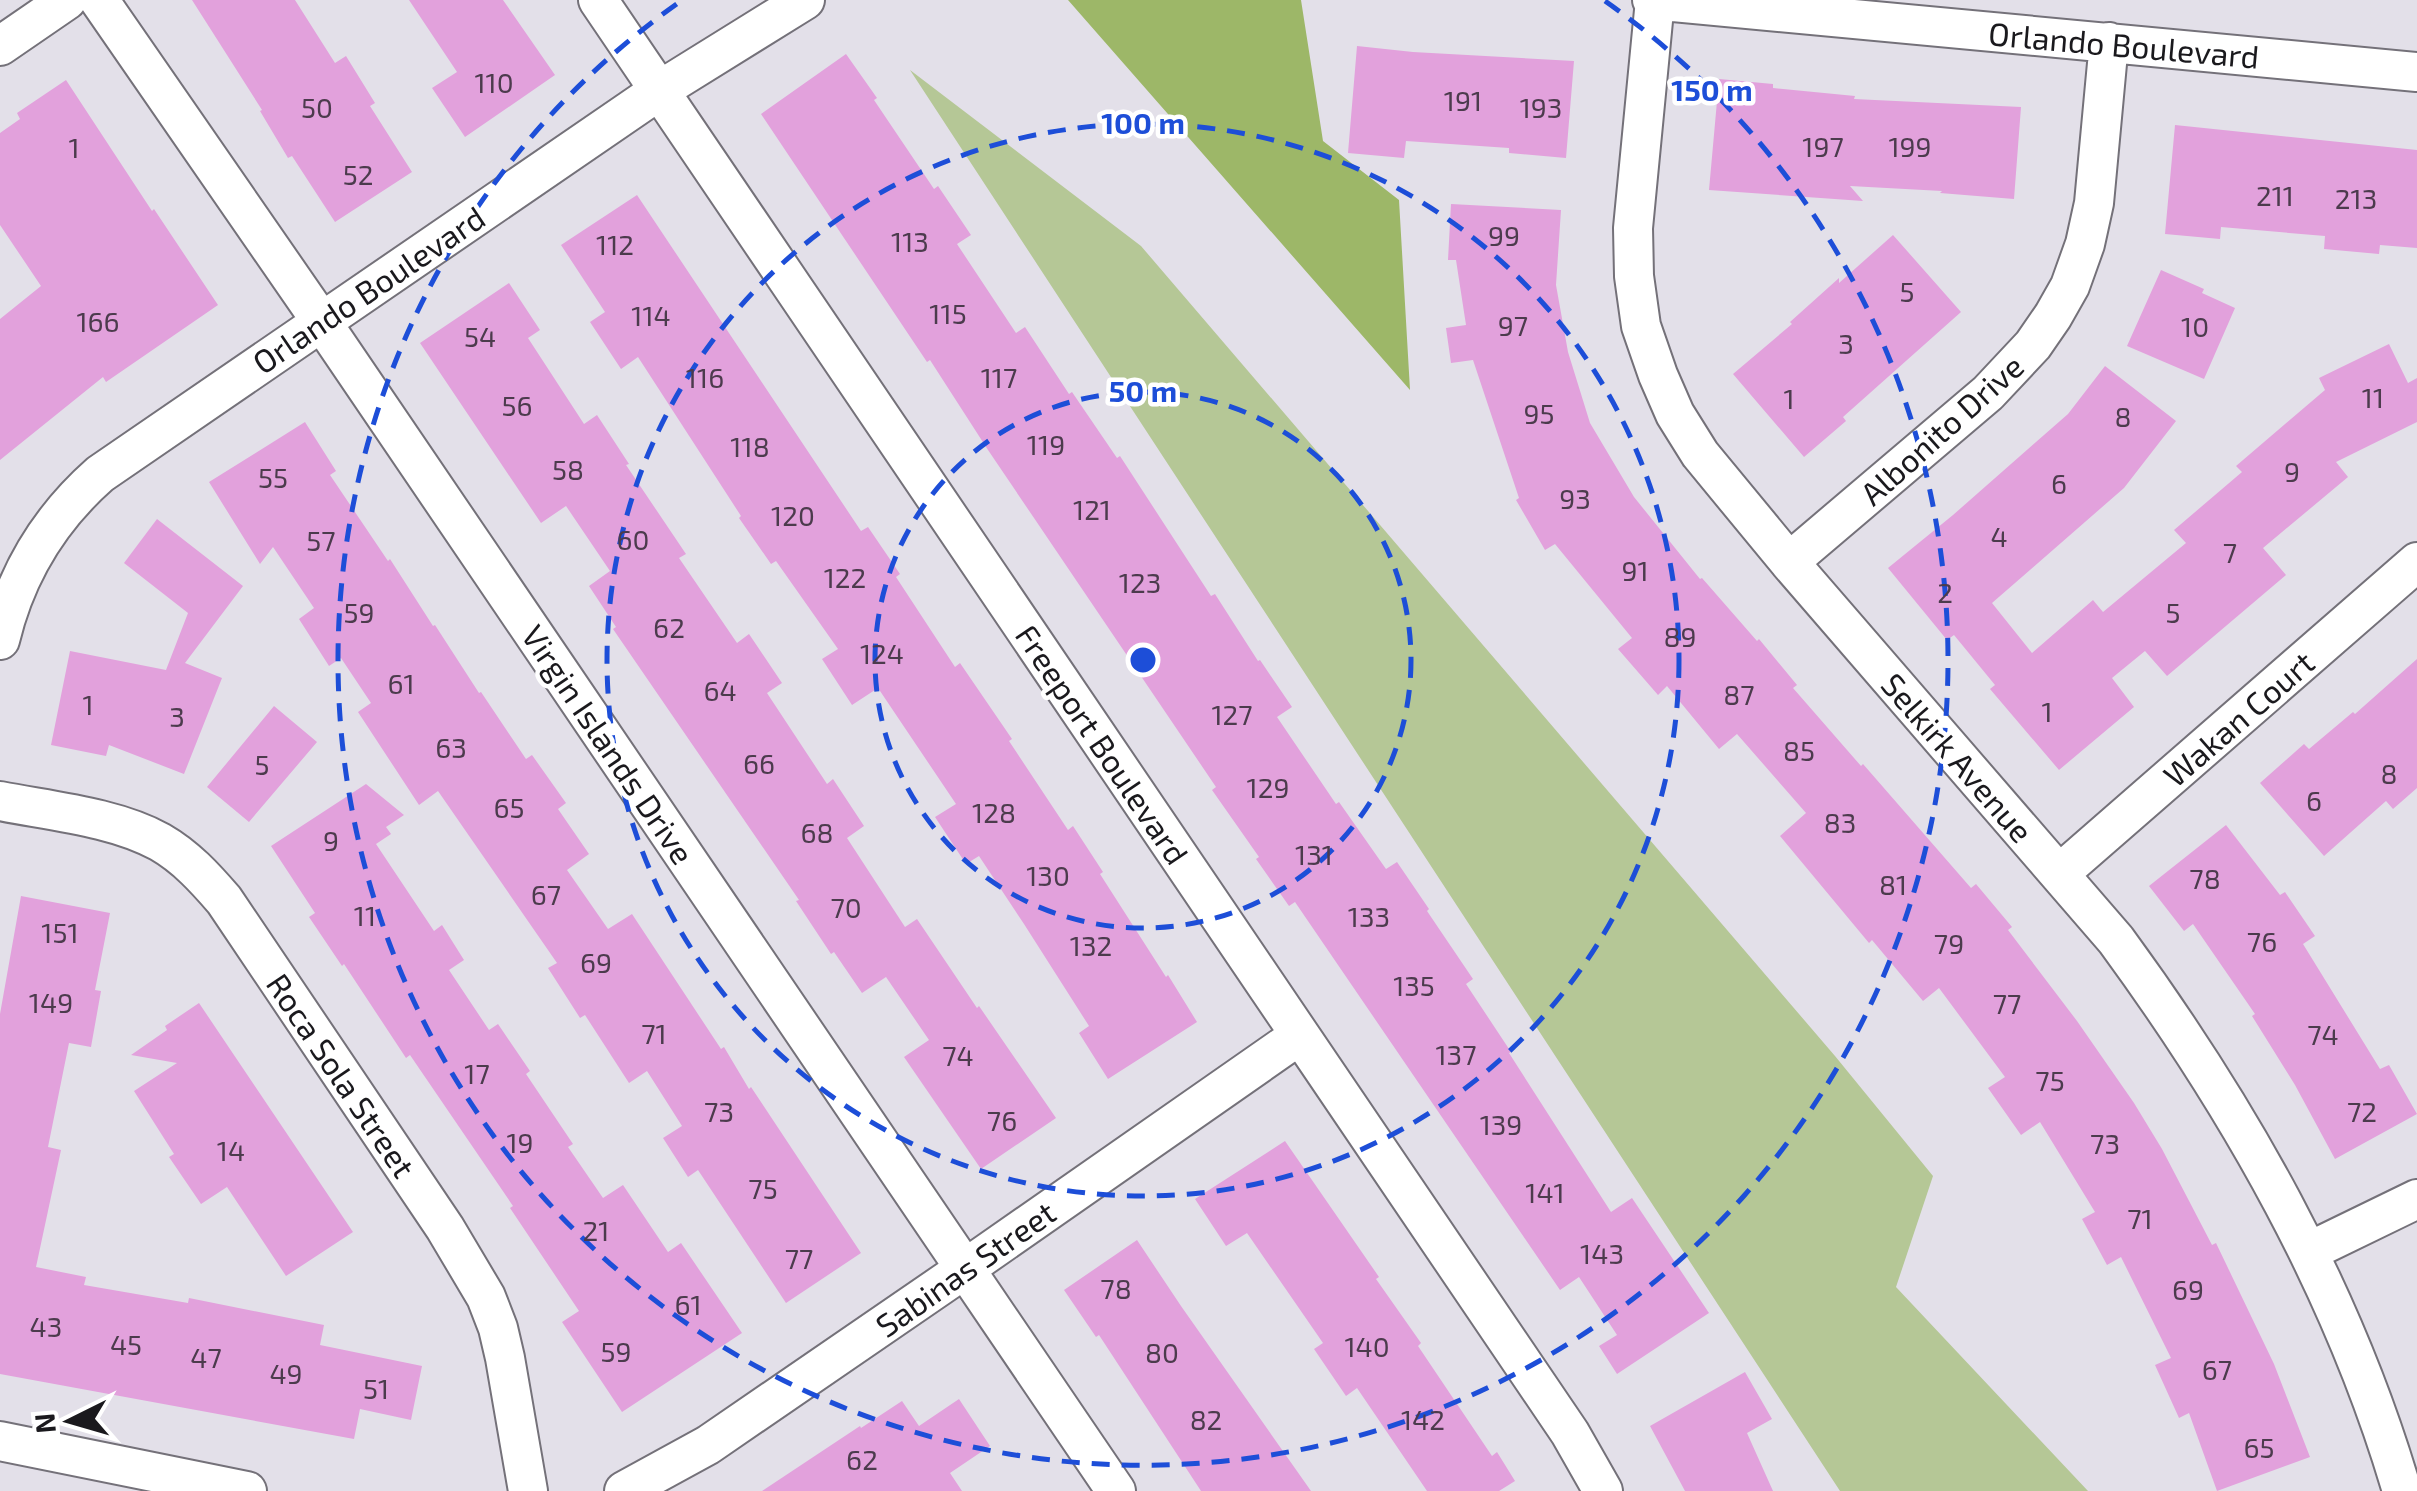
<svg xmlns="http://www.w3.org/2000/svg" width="2417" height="1491" font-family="'Exo 2',sans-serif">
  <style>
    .green { fill: #b5c796 }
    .forest { fill: #9db768 }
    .building { fill: #e2a1dc }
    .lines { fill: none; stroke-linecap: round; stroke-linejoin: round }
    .minor-casing { stroke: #747179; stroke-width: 42 }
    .minor { stroke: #fff; stroke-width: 38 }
    .ring { fill: none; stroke: #1d4ed8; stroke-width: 5; stroke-dasharray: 18 12 }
    .labels { text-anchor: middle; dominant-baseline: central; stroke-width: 9; stroke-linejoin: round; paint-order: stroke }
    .number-label { font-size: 28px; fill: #4c3b4d }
    .street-label { font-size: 32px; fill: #1a191d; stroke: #fff }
    .centre { fill: #1d4ed8; stroke: #fff; stroke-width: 5 }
    .ring-label { font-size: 30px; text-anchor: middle; font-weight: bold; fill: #1d4ed8; stroke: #fff; stroke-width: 9; stroke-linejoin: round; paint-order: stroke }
  </style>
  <rect width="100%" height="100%" fill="#e3e0e9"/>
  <path class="green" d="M910,70L1141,246L1835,1056L1933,1176L1896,1287L2088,1491H1840Z"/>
  <path class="forest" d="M1068,0H1301L1323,141L1399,200L1410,390Z"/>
  <path class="building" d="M192,0H295L335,63L346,56L375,103L370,106L412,172L335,222L292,156L288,158L260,111L262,110Z
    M409,0H503L555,75L465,137L432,88L457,72Z
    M1357,46L1413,52L1574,61L1566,158L1509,153V148L1406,141L1404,158L1348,153Z
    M846,54L877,98L874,100L934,189L938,186L971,235L957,244L1016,333L1025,327L1069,394L1072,392L1117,458L1120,456L1211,596L1215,594L1258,661L1260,660L1292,707L1277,717L1336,804L1339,802L1386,869L1397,862L1429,909L1427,911L1473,979L1466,984L1511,1052L1509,1053L1611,1212L1632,1198L1709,1313L1617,1374L1599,1346L1617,1335L1579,1277L1560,1290L1295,902L1289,906L1256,859L1259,857L1212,790L1216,787L988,450L930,360L927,362L761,114Z
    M1719,79L1773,84V88L1855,96L1854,99L2021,107L2014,199L1940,193L1942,191L1850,186L1863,201L1709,190Z
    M66,80L152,211L154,209L218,305L106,382L103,377L0,460V319L41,286L0,225V133L20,119L17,113Z
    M2175,125L2417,150V248L2380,245L2379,254L2324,249L2325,236L2221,227L2220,239L2165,234Z
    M637,195L861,531L868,527L900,574L896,577L955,667L960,663L1012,739L1009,741L1068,830L1073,826L1103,872L1100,874L1166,977L1168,975L1197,1022L1108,1079L1079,1033L1089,1026L1024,924L979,856L966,864L935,817L956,804L878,688L852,705L822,659L838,649L776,561L771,564L739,518L741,516L638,357L621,369L590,322L605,312L561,245Z
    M1451,204L1561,210L1556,285L1568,352L1590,423L1634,497L1700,579L1702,578L1757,641L1759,639L1797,685L1793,688L1861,766L1863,764L1971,888L1976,884L2012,927L2008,930L2077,1021L2134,1103L2162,1149L2212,1245L2216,1243L2274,1364L2310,1457L2217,1491L2189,1413L2179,1418L2155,1365L2171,1358L2121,1257L2107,1265L2082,1219L2095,1212L2040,1122L2021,1135L1988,1088L2005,1077L1939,988L1923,1001L1872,940L1869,943L1780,836L1806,813L1737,734L1719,749L1667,686L1658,695L1618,649L1632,638L1555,544L1545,550L1516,500L1519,498L1473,360L1451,363L1446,328L1466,325L1456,260H1448Z
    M1893,235L1961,312L1843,417L1846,421L1804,457L1733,374L1792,324L1790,322L1839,278V283Z
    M2161,270L2204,289L2202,293L2235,308L2204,379L2127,346Z
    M509,283L540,330L528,338L584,424L597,415L629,464L626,465L686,554L679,558L737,643L749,634L782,683L767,693L827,784L833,779L864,826L847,838L905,927L917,919L977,1008L979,1006L1056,1118L981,1169L904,1057L929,1040L886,977L862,993L834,952L831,954L796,901L799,900L613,629L616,627L589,586L610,571L566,506L541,523L420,343Z
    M2389,344L2408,383L2417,378V422L2336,462L2348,477L2263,548L2286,575L2167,676L2145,651L2112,678L2134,707L2059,770L1990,689L1995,685L1954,635L1947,640L1888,568L1953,515L2068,414L2105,366L2176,421L2124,488L1992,603L2032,653L2093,600L2103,612L2186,543L2174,530L2242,472L2236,466L2325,390L2319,378Z
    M305,422L336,471L330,475L388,561L390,559L433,626L435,625L479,693L481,692L526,759L532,755L566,803L558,809L589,854L567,870L608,929L632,914L721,1049L724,1047L749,1089L751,1087L861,1253L786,1303L698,1170L688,1177L663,1138L682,1126L647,1071L629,1083L585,1015L580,1018L548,968L557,963L438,791L419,805L358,712L371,703L341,658L329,666L299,619L314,608L273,547L260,564L209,482Z
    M157,519L243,586L185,663L222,678L184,774L109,745L106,756L51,745L70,651L166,670L188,613L124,563Z
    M2417,659V788L2393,809L2386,801L2324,856L2260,783L2304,744L2309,749L2353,712L2355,714Z
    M274,706L317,742L249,822L207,787Z
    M366,784L404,815L386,827L391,834L376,844L434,931L442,925L464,960L449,970L489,1030L498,1024L530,1071L526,1074L573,1144L568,1147L603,1198L623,1185L668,1252L681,1243L742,1333L622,1412L562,1322L579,1311L510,1208L513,1206L410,1055L406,1058L344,964L342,966L309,917L315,913L271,846Z
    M2226,825L2280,895L2285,892L2315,936L2303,944L2380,1069L2389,1065L2417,1114L2335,1159L2295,1085L2252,1016L2255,1014L2193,924L2184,931L2149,886Z
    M21,896L110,913L95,990L101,991L91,1047L69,1043L48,1147L61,1150L36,1267L86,1277L84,1285L188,1303L189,1298L324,1325L320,1345L422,1366L411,1420L360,1409L354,1439L0,1374V1014Z
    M199,1003L353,1232L286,1276L227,1187L201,1204L169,1157L174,1154L134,1091L177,1063L131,1055L167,1030L165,1026Z
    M1285,1141L1379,1277L1376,1279L1421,1343L1418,1346L1492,1456L1497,1452L1515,1481L1499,1491H1427L1357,1388L1346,1396L1314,1349L1323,1343L1247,1233L1226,1246L1195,1199Z
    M1137,1240L1181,1306L1311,1491H1201L1099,1335L1096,1337L1064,1290Z
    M1745,1372L1772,1419L1747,1433L1773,1491H1685L1650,1426Z
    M959,1399L990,1446L950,1473L962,1491H762L860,1426L861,1428L902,1401L919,1426Z"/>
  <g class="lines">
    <defs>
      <path id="minor" d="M99,0L321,321L1116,1491
        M598,0L1570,1433L1603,1491
        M1652,0L2417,72
        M1655,0L1633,228L1634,276L1641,326L1658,375L1675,414L1700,454L1789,562L2116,940C2239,1108 2343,1290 2402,1491
        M0,46L67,0
        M1789,562L1988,393L2033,345L2053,316L2070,286L2085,244L2094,203L2109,42
        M0,640C16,573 49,519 100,474L660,90L805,0
        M0,801C51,811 115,817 160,842C186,857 205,878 224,900L445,1228L486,1297L498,1328L505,1358L528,1491
        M2059,874L2417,562
        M2308,1252L2417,1199
        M0,1441L247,1491
        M624,1491L708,1445L966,1268L1300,1035"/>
    </defs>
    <use href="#minor" class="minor-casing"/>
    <use href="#minor" class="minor"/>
  </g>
  <g class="ring">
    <circle cx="1143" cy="660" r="268"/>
    <circle cx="1143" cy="660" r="536"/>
    <path d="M1605 1A805 805 0 1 1 681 1"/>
  </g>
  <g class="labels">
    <g class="number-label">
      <text x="494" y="82">110</text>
      <text x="1463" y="100">191</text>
      <text x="317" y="107">50</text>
      <text x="1541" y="107">193</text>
      <text x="1823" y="146">197</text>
      <text x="1910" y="146">199</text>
      <text x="74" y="147">1</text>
      <text x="358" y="174">52</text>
      <text x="2275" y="195">211</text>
      <text x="2356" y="198">213</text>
      <text x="1504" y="235">99</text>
      <text x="910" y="241">113</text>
      <text x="615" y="244">112</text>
      <text x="1907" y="291">5</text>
      <text x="948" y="313">115</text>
      <text x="651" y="315">114</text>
      <text x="98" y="321">166</text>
      <text x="1513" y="325">97</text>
      <text x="2195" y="326">10</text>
      <text x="480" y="336">54</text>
      <text x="1846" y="343">3</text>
      <text x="705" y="377">116</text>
      <text x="999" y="377">117</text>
      <text x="2373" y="397">11</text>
      <text x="1789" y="398">1</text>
      <text x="517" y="405">56</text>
      <text x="1539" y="413">95</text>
      <text x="2123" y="416">8</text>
      <text x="1046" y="444">119</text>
      <text x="750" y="446">118</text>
      <text x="568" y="469">58</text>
      <text x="2292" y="471">9</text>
      <text x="273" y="477">55</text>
      <text x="2059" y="483">6</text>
      <text x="1575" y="498">93</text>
      <text x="1092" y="509">121</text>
      <text x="793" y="515">120</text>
      <text x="1999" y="536">4</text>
      <text x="633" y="539">60</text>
      <text x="321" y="540">57</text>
      <text x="2230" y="552">7</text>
      <text x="1635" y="570">91</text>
      <text x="845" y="577">122</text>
      <text x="1140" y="582">123</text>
      <text x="1945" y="592">2</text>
      <text x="359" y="612">59</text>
      <text x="2173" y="612">5</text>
      <text x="669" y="627">62</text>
      <text x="1680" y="636">89</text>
      <text x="882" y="653">124</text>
      <text x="401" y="683">61</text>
      <text x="720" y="690">64</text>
      <text x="1739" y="694">87</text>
      <text x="88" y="704">1</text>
      <text x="2047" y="711">1</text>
      <text x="1232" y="714">127</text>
      <text x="177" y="716">3</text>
      <text x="451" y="747">63</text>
      <text x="1799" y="750">85</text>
      <text x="759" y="763">66</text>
      <text x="262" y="764">5</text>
      <text x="2389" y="773">8</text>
      <text x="1268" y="787">129</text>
      <text x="2314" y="800">6</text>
      <text x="509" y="807">65</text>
      <text x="994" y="812">128</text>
      <text x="1840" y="822">83</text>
      <text x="817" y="832">68</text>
      <text x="331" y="840">9</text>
      <text x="1314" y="854">131</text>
      <text x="1048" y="875">130</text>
      <text x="2205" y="878">78</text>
      <text x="1893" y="884">81</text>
      <text x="546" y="894">67</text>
      <text x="846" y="907">70</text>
      <text x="365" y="915">11</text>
      <text x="1369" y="916">133</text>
      <text x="60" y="932">151</text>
      <text x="2262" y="941">76</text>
      <text x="1949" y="943">79</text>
      <text x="1091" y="945">132</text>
      <text x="596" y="962">69</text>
      <text x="1414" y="985">135</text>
      <text x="51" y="1002">149</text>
      <text x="2007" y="1003">77</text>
      <text x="654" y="1033">71</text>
      <text x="2323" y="1034">74</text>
      <text x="1456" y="1054">137</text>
      <text x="958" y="1055">74</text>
      <text x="477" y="1073">17</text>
      <text x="2050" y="1080">75</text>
      <text x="719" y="1111">73</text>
      <text x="2362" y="1111">72</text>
      <text x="1002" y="1120">76</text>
      <text x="1501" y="1124">139</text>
      <text x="520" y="1142">19</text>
      <text x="2105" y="1143">73</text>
      <text x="231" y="1150">14</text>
      <text x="763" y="1188">75</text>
      <text x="1545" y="1192">141</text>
      <text x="2140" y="1218">71</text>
      <text x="596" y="1230">21</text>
      <text x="1602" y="1253">143</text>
      <text x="799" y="1258">77</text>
      <text x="1116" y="1288">78</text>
      <text x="2188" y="1289">69</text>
      <text x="688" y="1304">61</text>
      <text x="46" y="1326">43</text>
      <text x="126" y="1344">45</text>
      <text x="1367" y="1346">140</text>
      <text x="616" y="1351">59</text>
      <text x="1162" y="1352">80</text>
      <text x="206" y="1357">47</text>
      <text x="2217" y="1369">67</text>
      <text x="286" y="1373">49</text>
      <text x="376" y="1388">51</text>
      <text x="1206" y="1419">82</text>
      <text x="1423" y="1419">142</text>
      <text x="2259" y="1447">65</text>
      <text x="862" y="1459">62</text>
    </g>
    <g class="street-label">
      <text transform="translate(2124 44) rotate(5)">Orlando Boulevard</text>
      <text transform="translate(368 289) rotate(-34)">Orlando Boulevard</text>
      <text transform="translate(1941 429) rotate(-42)">Albonito Drive</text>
      <text transform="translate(2238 718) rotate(-41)">Wakan Court</text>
      <text transform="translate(609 744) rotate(56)">Virgin Islands Drive</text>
      <text transform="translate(1103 744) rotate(56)">Freeport Boulevard</text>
      <text transform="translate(1958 757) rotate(49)">Selkirk Avenue</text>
      <text transform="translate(342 1075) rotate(56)">Roca Sola Street</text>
      <text transform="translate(965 1268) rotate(-35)">Sabinas Street</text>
    </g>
  </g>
  <circle cx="1143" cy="660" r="15" class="centre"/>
  <g class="ring-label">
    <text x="1712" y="101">150 m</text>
    <text x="1143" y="134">100 m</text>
    <text x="1143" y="402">50 m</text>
  </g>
  <g transform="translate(70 1421) rotate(265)" stroke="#ffffff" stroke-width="8" paint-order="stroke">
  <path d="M0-8L18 38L0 25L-18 38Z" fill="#1a191d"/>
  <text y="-15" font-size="28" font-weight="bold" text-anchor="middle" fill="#1a191d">N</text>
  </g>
</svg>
